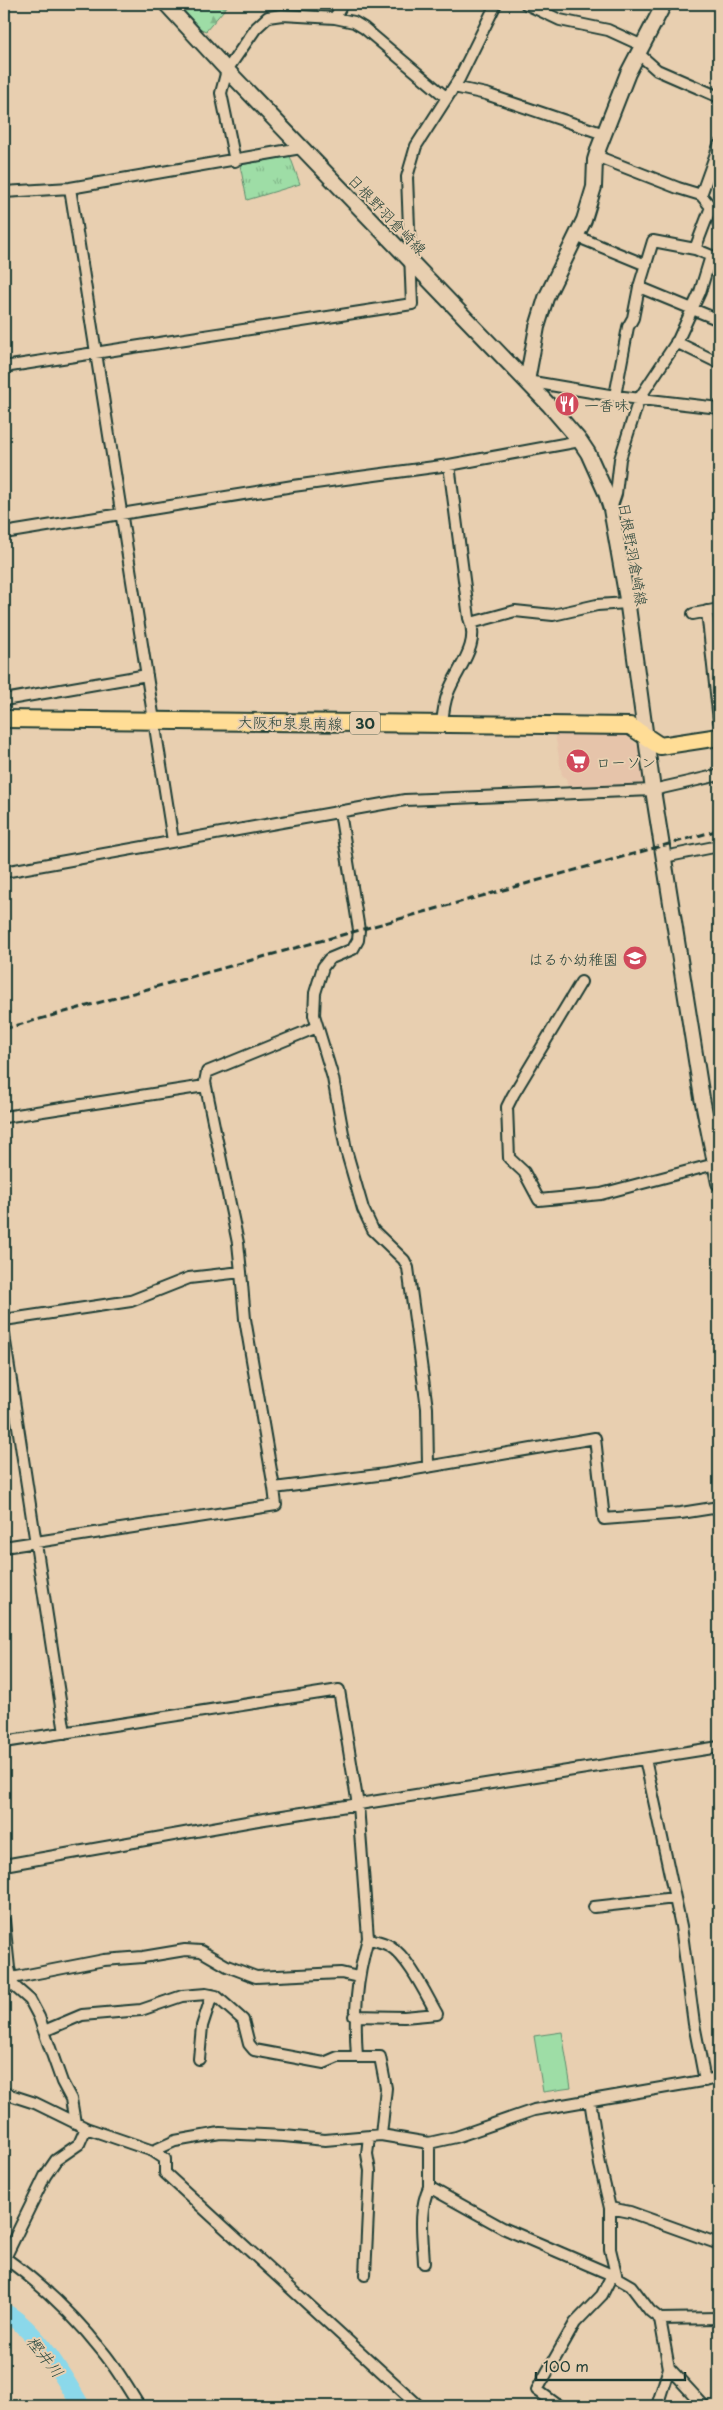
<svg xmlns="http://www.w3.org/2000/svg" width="723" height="2410" font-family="'Playpen Sans','Klee One',sans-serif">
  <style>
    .built { fill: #e6c4aa }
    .forest { fill: url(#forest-firs); stroke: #5e8d6d }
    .park { fill: url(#park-tufts); stroke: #5e8d6d }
    .garden { fill: #9edda6; stroke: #5e8d6d }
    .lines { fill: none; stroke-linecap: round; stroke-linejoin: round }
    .river { stroke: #8bd8ea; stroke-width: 18 }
    .street-casing { stroke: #1f3d34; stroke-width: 14 }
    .secondary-casing { stroke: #1f3d34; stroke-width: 18 }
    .primary-casing { stroke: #1f3d34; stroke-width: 20 }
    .street { stroke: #e8cfb0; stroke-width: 10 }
    .secondary { stroke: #e8cfb0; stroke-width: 14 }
    .primary { stroke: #ffdd96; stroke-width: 16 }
    .rail { stroke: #1f3d34; stroke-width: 3; stroke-dasharray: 8 4; stroke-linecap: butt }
    .labels { text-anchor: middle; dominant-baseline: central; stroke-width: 4; stroke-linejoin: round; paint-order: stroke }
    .shield { fill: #e8cfb0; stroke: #5b6959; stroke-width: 1 }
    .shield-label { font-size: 14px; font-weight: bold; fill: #1f3d34 }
    .street-label { font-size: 15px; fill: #1f3d34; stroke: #e8cfb0 }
    .poi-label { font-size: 15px; fill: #1f3d34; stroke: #e8cfb0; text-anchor: start }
    .water-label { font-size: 16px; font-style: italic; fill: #24453d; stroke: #e8cfb0 }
  </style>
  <defs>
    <pattern id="forest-firs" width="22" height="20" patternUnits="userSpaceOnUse" patternTransform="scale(1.25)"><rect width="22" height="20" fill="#9edda6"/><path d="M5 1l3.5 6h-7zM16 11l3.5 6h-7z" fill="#80b488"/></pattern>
    <pattern id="park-tufts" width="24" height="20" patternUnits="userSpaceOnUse" patternTransform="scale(1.25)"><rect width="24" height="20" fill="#9edda6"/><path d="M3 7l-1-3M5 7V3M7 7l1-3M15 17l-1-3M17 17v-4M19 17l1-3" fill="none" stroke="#80b488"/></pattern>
  </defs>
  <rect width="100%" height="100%" fill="#e8cfb0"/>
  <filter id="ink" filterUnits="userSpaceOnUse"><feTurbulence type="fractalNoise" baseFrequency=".02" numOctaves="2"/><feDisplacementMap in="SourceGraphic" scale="10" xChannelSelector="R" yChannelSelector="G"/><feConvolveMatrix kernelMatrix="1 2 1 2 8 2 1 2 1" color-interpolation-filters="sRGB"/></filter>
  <g filter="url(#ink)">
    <path class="built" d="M555,734L626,735L640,748L643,786L568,789L566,778L562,775Z"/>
    <path class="forest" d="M178,4H229L206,31L201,29Z"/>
    <path class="park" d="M290,156L300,184L247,200L240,165Z"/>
    <path class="garden" d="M562,2032L571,2088L543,2092L534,2036Z"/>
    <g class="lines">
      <path class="river" d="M4,2312C37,2330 62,2374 81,2406"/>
      <defs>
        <path id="street" d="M526,4L560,20L608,30L643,46
          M335,18L354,22L364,28L447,98
          M639,54L657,70L719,97
          M454,87L486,94L604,134
          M596,156L678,188L701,195
          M235,161L221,93L227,70L256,28L268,17L282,15L335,18L342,4
          M710,172L719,175
          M70,188L173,841
          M4,192L70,188L301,148
          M578,237L646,265
          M695,249L711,207L701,195L719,145
          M639,287L719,320
          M676,342L719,363
          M4,367L412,304L407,177L416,146L459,79L496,4
          M527,381L615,396L719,408
          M615,396L628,327L633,318L639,287L653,241L695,249L719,259
          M611,509L616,494L620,459L639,399L678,340L700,292L711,256
          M4,533L293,486L449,465L580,441
          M707,611L719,721
          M693,614L719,609
          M471,623L515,611L553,615L597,605L627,603
          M4,700L147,675
          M442,724C443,713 444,703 448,693C457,668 481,646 469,618L449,465
          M340,812L359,930L358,940L353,949L329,959L323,967L315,993L314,1015L333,1078L346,1150L363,1209L373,1230L404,1260L408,1268L427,1408L428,1465
          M664,857L719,846
          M4,872L405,800L653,790L719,775
          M581,982L513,1095L507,1107L509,1158L524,1172L539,1200L601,1194L715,1164
          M4,1117L205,1086
          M241,1272L238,1243L205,1082L207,1072L317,1027
          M4,1320L131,1301L189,1278L241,1272L245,1319L274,1488L386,1474L595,1438L604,1519L681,1513L719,1507
          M4,1335L65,1733
          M4,1547L276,1505L274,1488
          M4,1742L339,1690L358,1805L368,1938
          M645,1759L681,1926L694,2024L705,2081
          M4,1865L258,1820L719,1747
          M594,1907L675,1898
          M4,1921L9,1968L13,1983
          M12,1978L104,1960L143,1957L185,1950L201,1951L227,1966L256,1977L341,1973L358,1977
          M4,1983L14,1986L30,2000L39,2017L62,2082L71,2099L75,2123
          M354,2016L404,2017L437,2014C426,1995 409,1958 390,1946C384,1942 375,1941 368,1938C356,1982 354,2012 357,2057
          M44,2031L82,2015L141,2010L182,1996L206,1994L216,1996L243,2020L249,2044L254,2050L324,2063L338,2057H380L386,2088L381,2135
          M199,2059L202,2026L212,1995
          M4,2093L35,2103L86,2128L153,2151L175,2141L220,2133L284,2136L325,2140L381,2135L429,2143V2187L503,2228L612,2275L631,2286L650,2311L660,2319L719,2318
          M590,2100L600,2165L610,2208V2249L617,2278
          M429,2143L456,2137L534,2110L719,2078
          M153,2151L165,2159V2173L419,2406
          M610,2208L630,2212L719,2244
          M4,2257C41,2284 75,2316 103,2352C117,2369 128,2388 139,2406
          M4,2260L45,2176L56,2160L79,2144L86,2128
          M424,2263C423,2238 418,2211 429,2187
          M365,2275L370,2171L367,2154L369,2136
          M669,2368L704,2406
          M559,2406L537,2390L575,2323L602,2295L612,2275
          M657,2406L669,2368L660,2319"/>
        <path id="secondary" d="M166,4L227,70L549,405L580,441L588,453L606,493L611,509L627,599L653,790L702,1098L719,1183
          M527,381L537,327L546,298L584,220L594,187L595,160L599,147L628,73L664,4"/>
        <path id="primary" d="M4,719L630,726L660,746L719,737"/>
      </defs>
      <use href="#street" class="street-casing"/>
      <use href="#secondary" class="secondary-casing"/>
      <use href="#primary" class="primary-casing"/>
      <use href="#street" class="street"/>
      <use href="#secondary" class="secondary"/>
      <use href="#primary" class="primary"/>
      <path class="rail" d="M4,1029L719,830"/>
    </g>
  </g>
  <defs>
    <symbol id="restaurant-disc" viewBox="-11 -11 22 22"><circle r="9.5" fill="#d1495b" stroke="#e8cfb0"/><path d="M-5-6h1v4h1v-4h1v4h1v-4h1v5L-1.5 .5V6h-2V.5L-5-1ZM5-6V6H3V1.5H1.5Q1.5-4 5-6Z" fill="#fff"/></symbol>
    <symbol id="supermarket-disc" viewBox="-11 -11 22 22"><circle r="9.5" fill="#d1495b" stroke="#e8cfb0"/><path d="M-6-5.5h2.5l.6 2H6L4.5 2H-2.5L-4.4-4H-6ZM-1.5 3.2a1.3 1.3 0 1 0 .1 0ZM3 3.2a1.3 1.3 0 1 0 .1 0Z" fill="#fff"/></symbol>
    <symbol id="school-disc" viewBox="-11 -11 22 22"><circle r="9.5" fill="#d1495b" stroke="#e8cfb0"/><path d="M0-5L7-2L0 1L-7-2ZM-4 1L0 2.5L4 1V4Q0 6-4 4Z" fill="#fff"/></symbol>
  </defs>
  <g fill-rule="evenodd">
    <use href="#restaurant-disc" x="553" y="390" width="28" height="28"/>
    <use href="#supermarket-disc" x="564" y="747" width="28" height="28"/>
    <use href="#school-disc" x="621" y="944" width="28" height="28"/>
  </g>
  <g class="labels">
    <rect class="shield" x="350" y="711.5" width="30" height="23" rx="4"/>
    <g class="shield-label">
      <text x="365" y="723">30</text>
    </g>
    <g class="street-label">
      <text transform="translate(388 214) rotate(46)">日根野羽倉崎線</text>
      <text transform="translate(634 554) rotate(80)">日根野羽倉崎線</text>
      <text transform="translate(290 722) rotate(1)">大阪和泉泉南線</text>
    </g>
    <g class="poi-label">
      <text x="584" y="404">一香味</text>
      <text x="596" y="761">ローソン</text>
      <text x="618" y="958" text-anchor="end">はるか幼稚園</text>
    </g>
    <g class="water-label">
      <text transform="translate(46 2356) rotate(52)">樫井川</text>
    </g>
  </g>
  <rect width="723" height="2410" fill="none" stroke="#e8cfb0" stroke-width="20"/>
  <rect x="10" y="10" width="703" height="2390" fill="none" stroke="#1f3d34" stroke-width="2" filter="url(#ink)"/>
  <path d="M536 2372v8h149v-8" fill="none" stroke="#1f3d34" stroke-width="2.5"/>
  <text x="543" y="2372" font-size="15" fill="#1f3d34" stroke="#e8cfb0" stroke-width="4" paint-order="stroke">100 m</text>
</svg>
